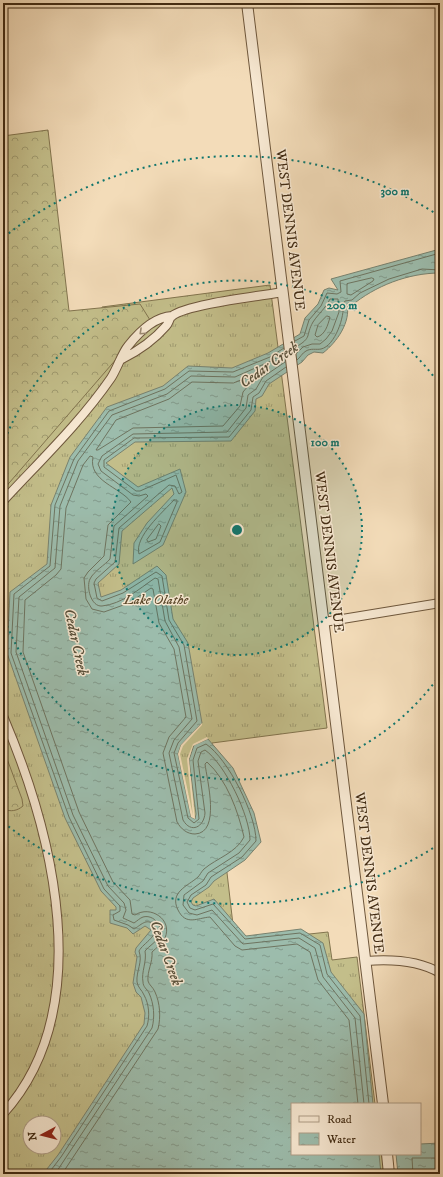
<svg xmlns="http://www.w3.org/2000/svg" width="443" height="1177" font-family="'IM FELL DW Pica',serif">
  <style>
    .grass { fill: url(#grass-tufts); stroke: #82744e; fill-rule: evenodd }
    .forest { fill: url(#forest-crowns); stroke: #82744e }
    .water { fill: url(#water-ripples); stroke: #78826f }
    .pier { fill: #f3dcb9 }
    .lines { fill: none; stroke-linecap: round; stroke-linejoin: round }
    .shore { stroke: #6e7460; stroke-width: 1 }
    .minor-casing { stroke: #6e573c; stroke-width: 10 }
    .tertiary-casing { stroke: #6e573c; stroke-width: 12 }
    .minor { stroke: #f7e8d2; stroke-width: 8 }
    .tertiary { stroke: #f7e8d2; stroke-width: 10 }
    .oneway { stroke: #9c8a72 }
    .ring { fill: none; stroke: #0f766e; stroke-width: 2; stroke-dasharray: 2 4 }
    .labels { text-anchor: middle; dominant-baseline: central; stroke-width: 3; stroke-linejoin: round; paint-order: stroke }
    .street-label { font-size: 14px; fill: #412b13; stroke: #f7e8d2 }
    .park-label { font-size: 14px; font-style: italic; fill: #5b482b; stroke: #f7e8d2 }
    .water-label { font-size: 15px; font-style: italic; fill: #584f39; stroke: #f7e8d2 }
    .centre { fill: #0f766e; stroke: #f7e8d2; stroke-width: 2 }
    .ring-label { font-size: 12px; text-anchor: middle; font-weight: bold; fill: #0f766e; stroke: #f7e8d2; stroke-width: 3; stroke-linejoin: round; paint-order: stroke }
  </style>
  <defs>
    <pattern id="grass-tufts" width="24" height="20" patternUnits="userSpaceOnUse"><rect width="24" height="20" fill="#c3be8a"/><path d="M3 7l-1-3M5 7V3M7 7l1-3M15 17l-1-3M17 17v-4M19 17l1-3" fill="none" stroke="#a09b70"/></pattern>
    <pattern id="forest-crowns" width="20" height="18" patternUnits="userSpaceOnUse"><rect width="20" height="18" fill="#c3be8a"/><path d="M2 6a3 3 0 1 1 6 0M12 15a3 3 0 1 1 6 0" fill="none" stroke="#a09b70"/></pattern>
    <pattern id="water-ripples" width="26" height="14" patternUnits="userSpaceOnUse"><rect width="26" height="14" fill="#9cbcac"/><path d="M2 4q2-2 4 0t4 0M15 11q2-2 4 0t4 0" fill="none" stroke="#81998b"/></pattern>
  </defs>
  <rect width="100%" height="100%" fill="#f3dcb9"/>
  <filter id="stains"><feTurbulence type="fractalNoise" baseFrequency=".005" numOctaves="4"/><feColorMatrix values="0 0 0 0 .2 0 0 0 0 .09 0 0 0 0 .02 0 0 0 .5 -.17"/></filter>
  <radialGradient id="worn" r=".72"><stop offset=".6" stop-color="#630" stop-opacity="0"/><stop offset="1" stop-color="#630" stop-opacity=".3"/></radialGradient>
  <path class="grass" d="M270,285L327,728L212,743L235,942L328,932L332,960L357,957L375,1104H292V1154H382L384,1174H3V379L109,366L102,307ZM30,1123H54V1147H30Z"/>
  <path class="forest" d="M48,130L69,311L140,304L150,320L3,490V136Z
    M3,748L22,799L23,806C17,811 11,812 3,809Z"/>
  <path class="water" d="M440,249V273C408,273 375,286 351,306L349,303L347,304C351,322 337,342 323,353L314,352L308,355L302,362L269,384L262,396L256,399L255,411L231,441L135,442L106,463L138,487L180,469L186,492L163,545L133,564L134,543L147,523L174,494L172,488L122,531L119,564L98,583L101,597L121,590L157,566L166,575L173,619L188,643L202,723L181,745L178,754L191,817L195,819L196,814L189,760L194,745L208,739L233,768L254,813L261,842L245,860L214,881L209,887L193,898L191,902L193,905L196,906L214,899L246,936L301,929L323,943L331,972L364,1014L373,1104H292V1154H379L381,1174H43L58,1155L144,1024L145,1013L141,997L136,992L133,983L137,957L135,952L136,948L151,930L145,926L133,934L127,928L110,923V910H116V907L101,891L65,818L7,653L10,592L47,564L51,505L70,457L107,407L163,386L188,366L232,368L268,353L300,334L305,318L318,304L324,290L329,288L338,290L331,279Z
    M440,1143V1174H398L396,1154H420V1144Z"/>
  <path class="pier" d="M202,723V725L183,746L180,754L193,816L187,759L193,744L207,737L208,739L193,746L189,759L195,819L191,817L178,754L181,745Z"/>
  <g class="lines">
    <path class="shore" d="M372,278L374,279L373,281L351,295L347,294V284Z
      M327,316L330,317C328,325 325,335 317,337L315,335L318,325Z
      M295,341L304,336L309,320L321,306L327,293L337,294L341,292L340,281L440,253
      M296,347C313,337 305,336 313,322C319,313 325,309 330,299H338L339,312L332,331L326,339L320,344H312L303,347L296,354
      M297,360C300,358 302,353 306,351C311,348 316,350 321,349C335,346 345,316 343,304L345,301L352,300L360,293L389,279L422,269L440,270
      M285,362L263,377L256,389L248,395L246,408L227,432L133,434L102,456L98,464L101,471L133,495L139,496L146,494L148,496L114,526L110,559C105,565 94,571 90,579C86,587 91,607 102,606C122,604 139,589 155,578L158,579L165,621L179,647L192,719L174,740L169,753L183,820C191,834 204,827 205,813L198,761L201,752L205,750C225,764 250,816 250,840L239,853L208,873L203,881L184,895L183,905L189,913L197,915L212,910L243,944L299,938L315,948L323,977L355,1018L364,1104
      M286,367L266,381L259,393L253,397L251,410L229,437L134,438L104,460V467L136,491H140L176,475L182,492L179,494L175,486L169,485L119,528L115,562L96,579L94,583L97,598L102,601L123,593L156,572L162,576L169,620L184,645L197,721L178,743L174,753L188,818L194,823L199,819L193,760L197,748L206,744C228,759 256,814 256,841L242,857L211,877L206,885L191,895L187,902L190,908L195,910L213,904L245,939L300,933L320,945L327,974L360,1016L369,1104
      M252,376L254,379L243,392L240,406L223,426L133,428L98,450H96L116,420L169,399L192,382L233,383Z
      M174,500H177V502L160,542L139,554C134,537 163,512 174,500Z
      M159,524L161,526L156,539L148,542L147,540Z
      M48,1174L61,1157L147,1026C150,1016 149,1004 144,995C142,990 138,988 137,982C136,971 143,962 139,951C143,943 161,935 153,925C147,917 140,926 134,929L128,925L114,920L113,915L120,911V906L104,889L69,817L11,653L14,594L50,566L55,505L74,459L109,411L165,389L189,371L233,372L270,357L284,348
      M55,1174L152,1028C155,1017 154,1004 149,993C147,989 143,987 143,982C141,972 147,962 145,951C149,946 155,943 159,937C164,927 154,914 143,917C140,918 137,921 134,923L123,918L126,910L124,903L108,886L73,815L16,652L19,597L55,568L60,506L78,461L112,415L167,394L191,376L235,377L271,361L284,354
      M62,1174L158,1029C161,1017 160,1003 155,992C153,987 149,985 148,981C147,971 153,962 152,952C156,948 162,944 165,938C173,919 150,905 135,915L132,914L130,900L113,882L79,812L23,652L25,600L56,575L61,569L66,508L83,465L90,456L93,457C88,481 120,487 131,502L108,525L104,556L88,572L84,578L86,599L92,609L104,612L129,603L151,588L153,589L159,623L174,649L186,717L169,737L163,753L177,822C181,829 187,834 195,834C221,833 207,780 205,764L207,762C227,780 238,811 244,837C236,853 217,858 204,869C201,872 200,875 198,877C188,886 169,892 178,910C186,926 197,918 210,917L235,946L242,950L297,944L310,952L318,980L349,1020L358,1104
      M413,1174L412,1158H440"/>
    <defs>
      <path id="minor" d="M122,359C138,351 154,340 166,326C169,323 169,318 172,316C187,304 261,296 283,292
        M3,501C40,461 80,423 111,378C117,369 122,353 128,346C139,332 154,317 172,316
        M324,622L440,603
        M3,716C53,833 98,1009 3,1114
        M366,961C391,959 418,960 440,973"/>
      <path id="tertiary" d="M247,3L383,1104
        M387,1154L389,1174"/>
    </defs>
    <use href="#minor" class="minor-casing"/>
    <use href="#tertiary" class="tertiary-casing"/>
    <use href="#minor" class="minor"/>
    <use href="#tertiary" class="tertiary"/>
  </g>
  <defs><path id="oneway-chevron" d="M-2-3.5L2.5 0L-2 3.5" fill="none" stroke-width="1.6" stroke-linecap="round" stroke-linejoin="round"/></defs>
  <use class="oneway" href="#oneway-chevron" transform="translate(142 332) rotate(137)"/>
  <circle cx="237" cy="530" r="125" fill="#0f766e" fill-opacity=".12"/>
  <g class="ring">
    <circle cx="237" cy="530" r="125"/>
    <path d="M440 675A249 249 0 0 1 3 615M3 445A249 249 0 0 1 440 385"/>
    <path d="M438 845A374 374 0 0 1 4 823M4 237A374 374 0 0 1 438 215"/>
  </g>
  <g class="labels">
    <g class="street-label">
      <text transform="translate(290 230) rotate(83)">WEST DENNIS AVENUE</text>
      <text transform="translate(329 552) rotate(83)">WEST DENNIS AVENUE</text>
      <text transform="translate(369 873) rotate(83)">WEST DENNIS AVENUE</text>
    </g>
    <g class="park-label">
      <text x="156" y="600">Lake Olathe</text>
    </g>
    <g class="water-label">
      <text transform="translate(269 365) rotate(-35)">Cedar Creek</text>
      <text transform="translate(76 642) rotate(78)">Cedar Creek</text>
      <text transform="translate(166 953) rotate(70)">Cedar Creek</text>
    </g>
  </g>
  <circle cx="237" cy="530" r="6" class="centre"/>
  <g class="ring-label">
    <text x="395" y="195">300 m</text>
    <text x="342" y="309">200 m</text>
    <text x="325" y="446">100 m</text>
  </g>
  <rect width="443" height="1177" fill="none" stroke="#f3dcb9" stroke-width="16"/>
  <rect x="4" y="4" width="435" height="1169" fill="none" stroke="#412b13" stroke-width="2"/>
  <rect x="8" y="8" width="427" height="1161" fill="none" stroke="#412b13"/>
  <rect x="291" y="1103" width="130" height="52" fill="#f7e8d2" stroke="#ae9c86"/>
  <rect x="299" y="1116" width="20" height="6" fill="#f7e8d2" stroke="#ae9c86"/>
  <text x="327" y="1123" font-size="12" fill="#412b13">Road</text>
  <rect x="299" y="1133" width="20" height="12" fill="url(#water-ripples)" stroke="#ae9c86"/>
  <text x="327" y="1143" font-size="12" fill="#412b13">Water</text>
  <g transform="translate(42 1135) rotate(263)"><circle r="19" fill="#f7e8d2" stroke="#ae9c86"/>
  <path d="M0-3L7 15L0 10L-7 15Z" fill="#8f2418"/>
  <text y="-6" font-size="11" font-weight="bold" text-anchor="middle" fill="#412b13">N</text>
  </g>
  <rect width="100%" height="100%" filter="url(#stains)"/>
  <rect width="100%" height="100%" fill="url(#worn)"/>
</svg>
